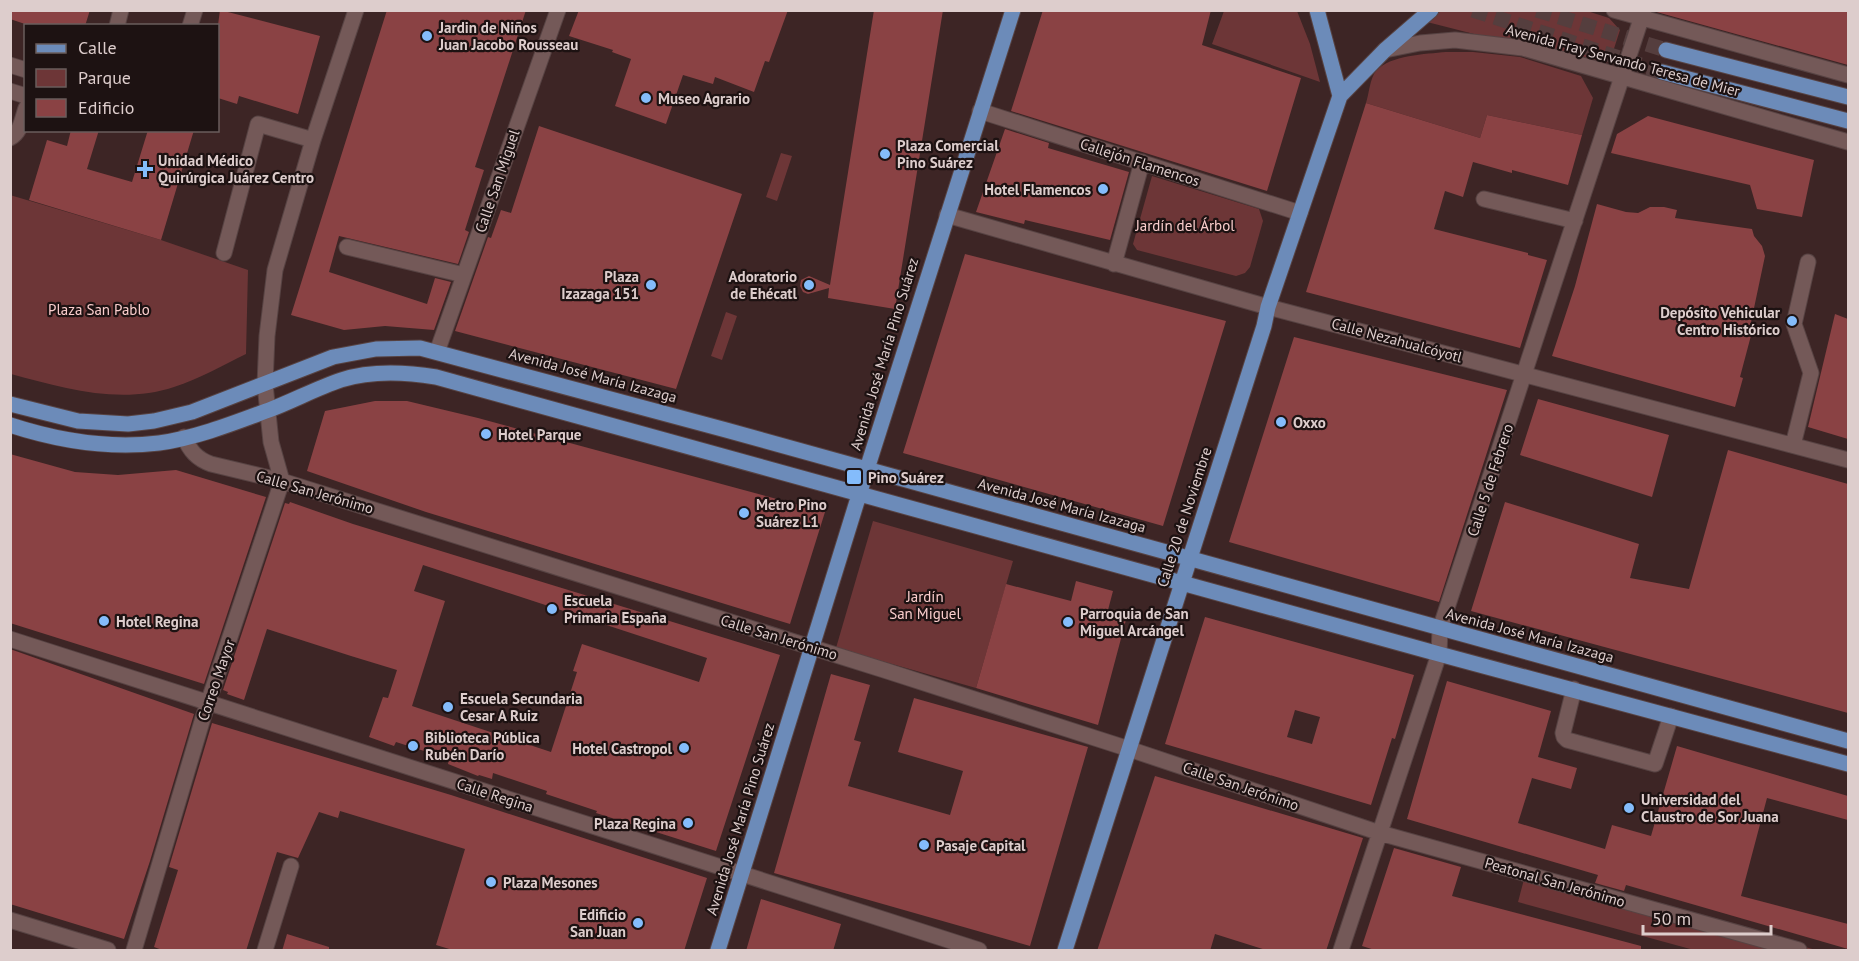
<svg xmlns="http://www.w3.org/2000/svg" width="1859" height="961" font-family="'PT Sans',sans-serif">
  <style>
    .green { fill: #6d3637 }
    .building { fill: #8a4244; fill-rule: evenodd }
    .lines { fill: none; stroke-linecap: round; stroke-linejoin: round }
    .major-tunnel { stroke: #553e3e; stroke-width: 15; stroke-dasharray: 15 8; stroke-linecap: butt }
    .minor-casing { stroke: #574343; stroke-width: 17 }
    .major-casing { stroke: #574343; stroke-width: 17 }
    .minor { stroke: #745958; stroke-width: 15 }
    .major { stroke: #6c8bb9; stroke-width: 15 }
    .poi-dot { fill: #84bcfb; stroke: #1d1212; stroke-width: 2 }
    .labels { text-anchor: middle; dominant-baseline: central; stroke-width: 4.5; stroke-linejoin: round; paint-order: stroke }
    .poi-label { font-size: 15px; font-weight: bold; fill: #ddcdcc; stroke: #1d1212; text-anchor: start }
    .street-label { font-size: 15px; fill: #ddcdcc; stroke: #1d1212 }
    .park-label { font-size: 15px; fill: #fbcecd; stroke: #1d1212 }
  </style>
  <rect width="100%" height="100%" fill="#3d2525"/>
  <path class="green" d="M1584,10L1609,18L1620,30L1610,61L1599,66L1427,22L1440,11Z
    M1224,11H1297L1310,44L1320,82L1212,44Z
    M1446,52H1473L1520,57L1581,76L1593,98L1582,135L1487,115L1480,138L1366,103C1369,94 1370,78 1376,71C1390,55 1426,54 1446,52Z
    M781,153L792,156L777,201L766,197Z
    M1152,176L1259,209L1263,221L1250,267L1245,273L1236,276L1137,250L1133,244Z
    M10,195L161,240L248,270L246,354C223,365 199,379 174,387C120,405 63,388 11,374Z
    M726,312L737,316L722,360L711,356Z
    M873,521L1013,561L976,688L836,648Z
    M1527,868L1816,950H1694L1518,902Z"/>
  <path class="building" d="M10,10H90L85,26H31L10,19Z
    M220,10L320,36L298,114L239,96L237,104L218,98V25Z
    M387,10H526L475,167L484,170L465,230L469,232L458,264L339,236L329,272L427,304L435,278L451,282L434,330L385,326L344,330L291,315Z
    M579,10H788L769,62L765,61L754,92L715,77L713,84L683,75L666,124L615,106L631,59L612,52L613,50L569,36Z
    M874,10H943L895,309L828,298L829,288L808,294L803,292L800,286L801,280L809,276L830,285Z
    M1043,10H1211L1202,45L1301,78L1267,191L1011,111Z
    M1653,10H1848V65L1653,11Z
    M1366,103L1480,138L1487,115L1582,135L1568,185L1512,170V173L1473,162L1463,197L1445,191L1434,229L1528,253V255L1547,260L1520,348L1306,292Z
    M1648,116L1814,160L1802,217L1757,209L1750,185L1611,153L1617,134Z
    M539,126L742,194L676,389L455,331L488,237L491,238L501,210L511,213Z
    M1005,129L1049,143L1048,148L1129,172L1110,240L1025,220L1024,224L976,212Z
    M71,130H99L87,169L132,182L148,130H194L161,240L29,200L47,140L67,146Z
    M1597,204L1626,212L1638,213L1650,207H1664L1677,210L1675,218L1752,229L1754,236L1762,246L1765,256L1750,327L1753,328L1740,377L1743,378L1735,407L1552,356L1575,286Z
    M965,254L1226,321L1163,526L903,453Z
    M1835,314L1848,319V439L1808,427Z
    M1294,337L1507,390L1439,602L1229,542Z
    M1538,399L1669,435L1652,497L1520,455Z
    M375,401H407L478,418L825,512L790,624L426,512L307,471L325,411Z
    M1728,450L1848,484V713L1471,611L1505,502L1639,544L1630,578L1689,589Z
    M10,454L75,472L118,475L176,470L266,497L204,684L10,623Z
    M290,502L353,524L780,655L716,851L596,813L597,811L546,794L547,791L493,773L492,779L479,775L478,776L448,764L449,759L396,742L394,746L369,737L383,697L388,698L397,670L351,656L267,629L244,700L227,694L228,692L223,690L285,503L289,504ZM423,565L707,658L699,682L582,644L573,671L577,672L551,752L412,706L445,601L414,591Z
    M1076,581L1113,591L1108,610L1127,616L1098,725L976,688L1006,584L1071,601Z
    M1205,617L1414,675L1395,739L1392,738L1371,805L1165,744ZM1295,710L1320,717L1312,744L1287,737Z
    M10,649L194,714L150,861L124,939L10,904Z
    M831,674L870,685L854,740L861,742L848,786L950,815L963,771L898,752L914,698L1088,747L1030,946L774,873Z
    M1447,681L1551,711L1538,757L1577,768L1571,789L1532,778L1518,823L1605,849L1612,825L1651,836L1677,746L1848,796V820L1767,798L1741,896L1848,924V949L1626,885L1624,891L1595,883L1598,875L1407,819Z
    M212,723L451,795L707,878L684,951H456L436,945L465,849L340,811L338,818L319,812L298,858L277,852L246,951H165L154,947L178,870L169,867Z
    M1155,776L1363,838L1326,951H1269L1215,934L1210,951H1097Z
    M1394,848L1461,867L1452,896L1641,946V951H1378L1362,946Z
    M761,899L841,924L833,951H746Z
    M287,934L329,947V951H282Z"/>
  <g class="lines">
    <path class="major-tunnel" d="M1473,10L1662,72
      M1537,10L1666,50"/>
    <defs>
      <path id="minor" d="M1614,10L1848,75
        M117,26L121,10
        M190,26L195,10
        M1385,50L1420,43L1455,40L1523,48L1848,142
        M10,65L26,70
        M10,91L26,96
        M980,111L1300,213
        M10,138C21,132 22,119 26,108
        M1484,199L1575,221
        M947,215L1268,307L1848,460
        M347,247L464,275
        M224,253L258,124L313,140
        M1114,264L1142,162
        M437,352L558,10
        M184,437C190,451 197,459 211,464L282,481L887,671L1129,749L1380,833L1799,950
        M1793,445L1811,373L1794,324L1808,262
        M10,639L979,950
        M1574,689L1563,733L1564,737L1567,740L1655,764L1671,716
        M10,920L108,950
        M134,950L203,718L282,481L271,442L265,384L267,336L275,270L313,140L356,10
        M265,950L291,866
        M1341,950L1439,654L1440,629L1644,10"/>
      <path id="major" d="M1317,10L1340,96
        M1666,50L1848,97
        M1662,72L1848,121
        M10,404L78,421L128,424L154,421L192,412L333,357L376,349L420,348L726,430L1848,741
        M10,425C59,441 109,449 159,443C196,438 234,423 269,410C293,401 317,388 341,380C372,370 405,372 436,377L1439,654L1848,764
        M718,950L867,469L1013,10
        M1065,950L1264,326L1268,307L1340,96L1385,50L1431,10"/>
    </defs>
    <use href="#minor" class="minor-casing"/>
    <use href="#major" class="major-casing"/>
    <use href="#minor" class="minor"/>
    <use href="#major" class="major"/>
  </g>
  <g class="poi-dot">
    <circle cx="427" cy="36" r="6"/>
    <circle cx="646" cy="98" r="6"/>
    <circle cx="885" cy="154" r="6"/>
    <path d="M142 160h6v6h6v6h-6v6h-6v-6h-6v-6h6z"/>
    <circle cx="1103" cy="189" r="6"/>
    <circle cx="651" cy="285" r="6"/>
    <circle cx="809" cy="285" r="6"/>
    <circle cx="1792" cy="321" r="6"/>
    <circle cx="1281" cy="422" r="6"/>
    <circle cx="486" cy="434" r="6"/>
    <rect x="846" y="469" width="16" height="16" rx="3"/>
    <circle cx="744" cy="513" r="6"/>
    <circle cx="552" cy="609" r="6"/>
    <circle cx="104" cy="621" r="6"/>
    <circle cx="1068" cy="622" r="6"/>
    <circle cx="448" cy="707" r="6"/>
    <circle cx="413" cy="746" r="6"/>
    <circle cx="684" cy="748" r="6"/>
    <circle cx="1629" cy="808" r="6"/>
    <circle cx="688" cy="823" r="6"/>
    <circle cx="924" cy="845" r="6"/>
    <circle cx="491" cy="882" r="6"/>
    <circle cx="638" cy="923" r="6"/>
  </g>
  <g class="labels">
    <g class="poi-label">
      <text x="439" y="27">Jardin de Niños<tspan x="439" dy="17">Juan Jacobo Rousseau</tspan></text>
      <text x="658" y="98">Museo Agrario</text>
      <text x="897" y="145">Plaza Comercial<tspan x="897" dy="17">Pino Suárez</tspan></text>
      <text x="158" y="160">Unidad Médico<tspan x="158" dy="17">Quirúrgica Juárez Centro</tspan></text>
      <text x="1091" y="189" text-anchor="end">Hotel Flamencos</text>
      <text x="639" y="276" text-anchor="end">Plaza<tspan x="639" dy="17">Izazaga 151</tspan></text>
      <text x="797" y="276" text-anchor="end">Adoratorio<tspan x="797" dy="17">de Ehécatl</tspan></text>
      <text x="1780" y="312" text-anchor="end">Depósito Vehicular<tspan x="1780" dy="17">Centro Histórico</tspan></text>
      <text x="1293" y="422">Oxxo</text>
      <text x="498" y="434">Hotel Parque</text>
      <text x="868" y="477">Pino Suárez</text>
      <text x="756" y="504">Metro Pino<tspan x="756" dy="17">Suárez L1</tspan></text>
      <text x="564" y="600">Escuela<tspan x="564" dy="17">Primaria España</tspan></text>
      <text x="1080" y="613">Parroquia de San<tspan x="1080" dy="17">Miguel Arcángel</tspan></text>
      <text x="116" y="621">Hotel Regina</text>
      <text x="460" y="698">Escuela Secundaria<tspan x="460" dy="17">Cesar A Ruiz</tspan></text>
      <text x="425" y="737">Biblioteca Pública<tspan x="425" dy="17">Rubén Darío</tspan></text>
      <text x="672" y="748" text-anchor="end">Hotel Castropol</text>
      <text x="1641" y="799">Universidad del<tspan x="1641" dy="17">Claustro de Sor Juana</tspan></text>
      <text x="676" y="823" text-anchor="end">Plaza Regina</text>
      <text x="936" y="845">Pasaje Capital</text>
      <text x="503" y="882">Plaza Mesones</text>
      <text x="626" y="914" text-anchor="end">Edificio<tspan x="626" dy="17">San Juan</tspan></text>
    </g>
    <g class="street-label">
      <text transform="translate(1623 60) rotate(15)">Avenida Fray Servando Teresa de Mier</text>
      <text transform="translate(1140 162) rotate(18)">Callejón Flamencos</text>
      <text transform="translate(497 181) rotate(-71)">Calle San Miguel</text>
      <text transform="translate(1397 340) rotate(15)">Calle Nezahualcóyotl</text>
      <text transform="translate(884 354) rotate(-73)">Avenida José María Pino Suárez</text>
      <text transform="translate(593 375) rotate(15)">Avenida José María Izazaga</text>
      <text transform="translate(1490 480) rotate(-72)">Calle 5 de Febrero</text>
      <text transform="translate(315 492) rotate(16)">Calle San Jerónimo</text>
      <text transform="translate(1062 505) rotate(15)">Avenida José María Izazaga</text>
      <text transform="translate(1184 517) rotate(-72)">Calle 20 de Noviembre</text>
      <text transform="translate(1530 635) rotate(15)">Avenida José María Izazaga</text>
      <text transform="translate(779 637) rotate(17)">Calle San Jerónimo</text>
      <text transform="translate(216 680) rotate(-71)">Correo Mayor</text>
      <text transform="translate(1241 786) rotate(19)">Calle San Jerónimo</text>
      <text transform="translate(495 795) rotate(18)">Calle Regina</text>
      <text transform="translate(740 819) rotate(-73)">Avenida José María Pino Suárez</text>
      <text transform="translate(1555 882) rotate(16)">Peatonal San Jerónimo</text>
    </g>
    <g class="park-label">
      <text x="1185" y="225">Jardín del Árbol</text>
      <text x="99" y="309">Plaza San Pablo</text>
      <text x="925" y="596">Jardín<tspan x="925" dy="17">San Miguel</tspan></text>
    </g>
  </g>
  <rect width="1859" height="961" fill="none" stroke="#ddcdcc" stroke-width="24"/>
  <rect x="24" y="24" width="195" height="108" fill="#1d1212" stroke="#6a5d5c" stroke-width="1.5"/>
  <rect x="36" y="44" width="30" height="9" fill="#6c8bb9" stroke="#6a5d5c" stroke-width="1.5"/>
  <text x="78" y="54" font-size="18" fill="#ddcdcc">Calle</text>
  <rect x="36" y="69" width="30" height="18" fill="#6d3637" stroke="#6a5d5c" stroke-width="1.5"/>
  <text x="78" y="84" font-size="18" fill="#ddcdcc">Parque</text>
  <rect x="36" y="99" width="30" height="18" fill="#8a4244" stroke="#6a5d5c" stroke-width="1.5"/>
  <text x="78" y="114" font-size="18" fill="#ddcdcc">Edificio</text>
  <path d="M1643 925v9h128v-9" fill="none" stroke="#ddcdcc" stroke-width="3"/>
  <text x="1652" y="925" font-size="18" fill="#ddcdcc" stroke="#1d1212" stroke-width="4.5" paint-order="stroke">50 m</text>
</svg>
